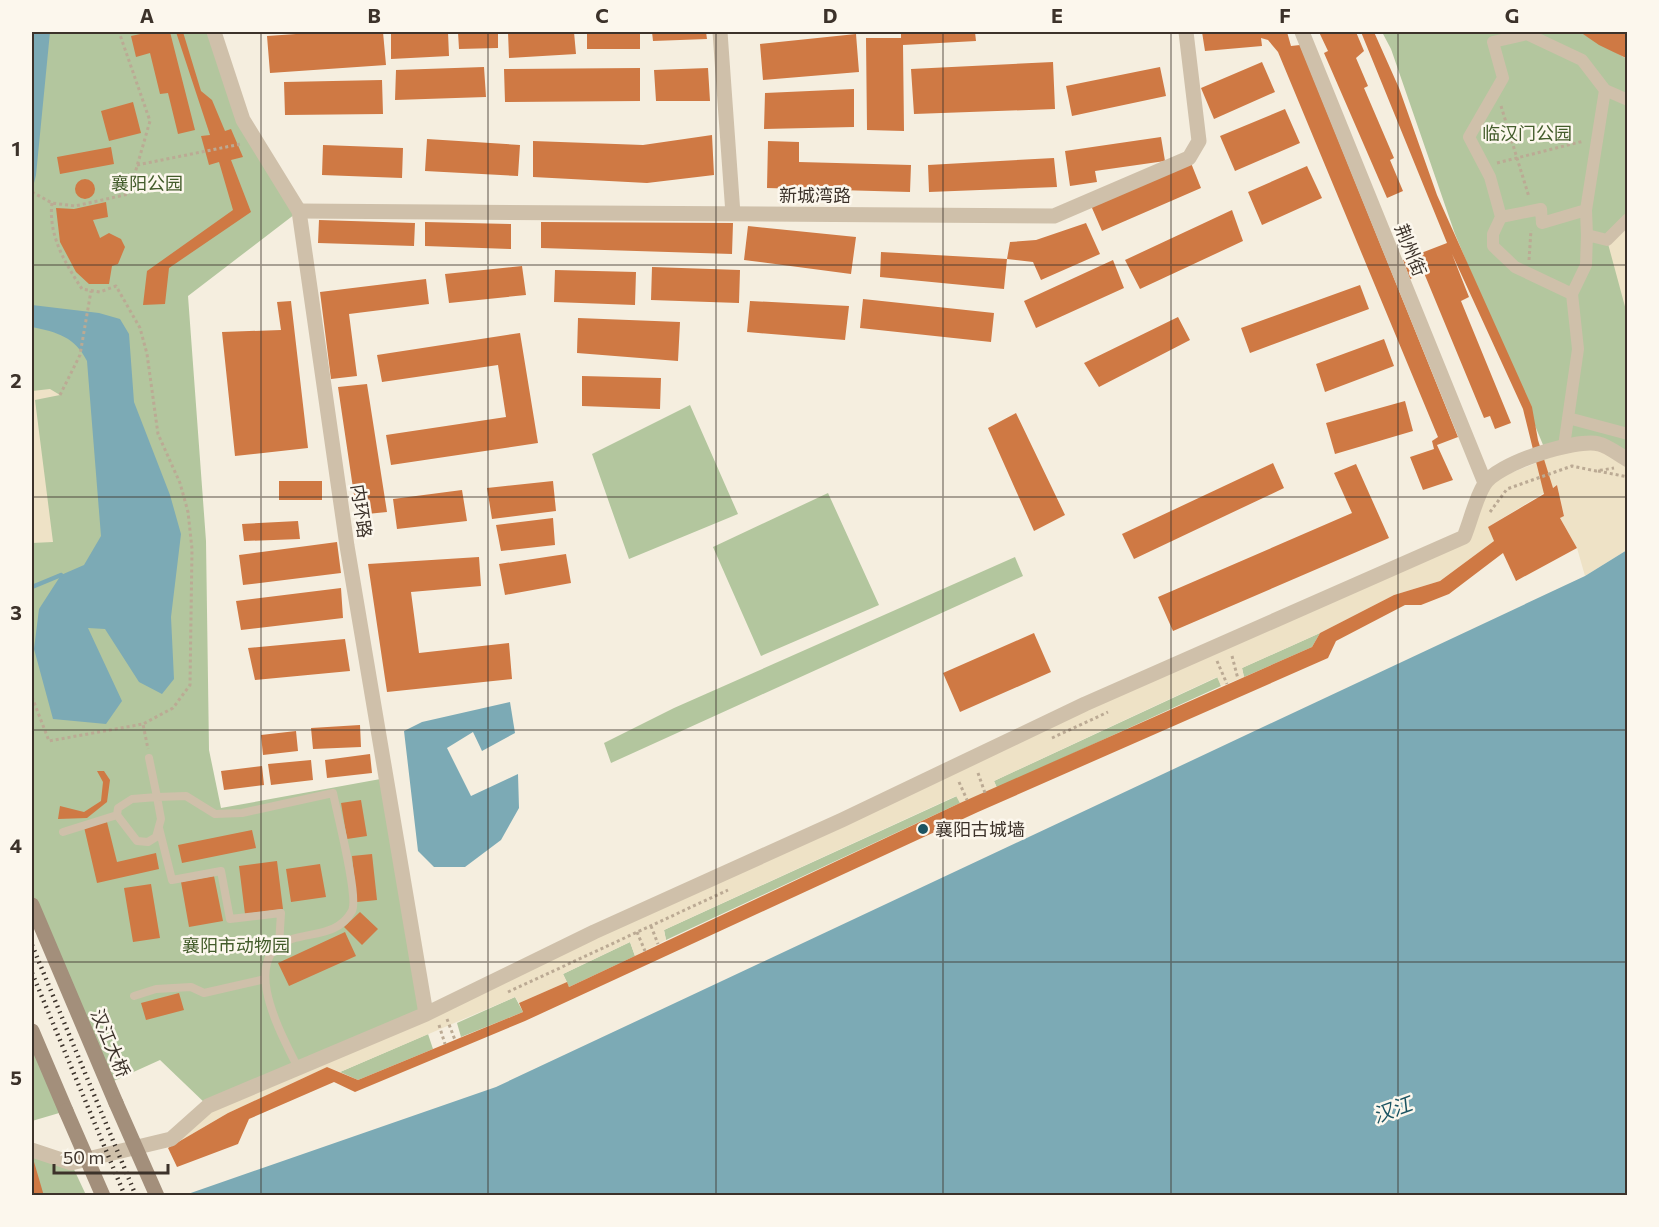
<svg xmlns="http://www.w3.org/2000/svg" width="1659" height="1227" font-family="Commissioner,'Noto Sans SC',sans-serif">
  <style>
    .green { fill: #b3c69e }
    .plaza { fill: #eee2c6 }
    .water { fill: #7caab5 }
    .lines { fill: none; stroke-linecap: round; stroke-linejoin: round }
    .stream { stroke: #7caab5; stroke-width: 4.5 }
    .building { fill: #cf7944 }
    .path { stroke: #bbaa94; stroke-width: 3; stroke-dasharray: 3 3; stroke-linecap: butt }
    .service { stroke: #cfc0aa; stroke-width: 8 }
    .pedestrian { stroke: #cfc0aa; stroke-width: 12 }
    .minor { stroke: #cfc0aa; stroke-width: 15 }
    .tertiary { stroke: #cfc0aa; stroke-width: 15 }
    .secondary { stroke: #a38f7b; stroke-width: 15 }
    .rail { stroke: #3c322a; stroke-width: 4.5; stroke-dasharray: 1.5 4.5; stroke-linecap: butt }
    .secondary-bridge { stroke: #a38f7b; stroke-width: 15 }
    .grid { fill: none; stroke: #3c322a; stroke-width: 1.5; stroke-opacity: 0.55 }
    .poi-dot { fill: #1b5361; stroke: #fcf7ed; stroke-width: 2 }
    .labels { text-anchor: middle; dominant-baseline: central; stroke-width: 5; stroke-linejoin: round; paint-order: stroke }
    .park-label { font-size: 18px; fill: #435c2b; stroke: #fcf7ed }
    .street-label { font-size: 18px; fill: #3c322a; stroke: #fcf7ed }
    .poi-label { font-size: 18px; fill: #3c322a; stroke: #fcf7ed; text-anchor: start }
    .water-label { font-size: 20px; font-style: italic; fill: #1b5361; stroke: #fcf7ed }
    .neatline { fill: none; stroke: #3c322a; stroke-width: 2 }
    .grid-label { font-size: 20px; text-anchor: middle; font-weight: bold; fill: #3c322a }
  </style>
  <rect width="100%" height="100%" fill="#f5eedf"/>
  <path class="green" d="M32,32H214L243,120L299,211L188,296L206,541L209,750L221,808L386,778L426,1014L208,1106L160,1060L107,1084L32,905Z
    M1382,32H1580L1627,59V460L1546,452L1455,234L1391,49Z
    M690,405L738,514L629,559L592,454Z
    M828,493L879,605L761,656L713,547Z
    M1015,557L1023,576L611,763L604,743L674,708Z
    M1320,633L1312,647L1244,677L1242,668Z
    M1218,677L1221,686L997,788L994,781Z
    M957,796L960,803L666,940L664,930Z
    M630,942L635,956L569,987L563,974Z
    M515,997L523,1012L461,1037L457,1023Z
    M428,1034L433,1049L358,1080L340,1072Z
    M32,1038L66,1111L32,1121Z
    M32,1150L71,1163L86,1195H32Z"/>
  <path class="plaza" d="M1627,219V314L1607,240Z
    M50,389L60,395L35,400L53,542L32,543V391Z
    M1585,444L1627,460V550L1585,576L1577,548L1560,518L1564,515L1557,485L1488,527L1494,541L1440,581L1394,595L1320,633L1242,668L1244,677L1221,686L1217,677L994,781L997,788L960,803L956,796L664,930L666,940L635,956L630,942L563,974L567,982L519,1003L515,997L340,1072L327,1067L228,1113L168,1148L171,1139L208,1106L1464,537L1485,483Z"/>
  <path class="water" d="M32,32H50L36,175L32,191Z
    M32,305L99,313L120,319L129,334L134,402L170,495L181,534L171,617L174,679L162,694L139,682L105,629L88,628L122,701L106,724L53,719L34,649L39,609L61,575L84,565L101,536L87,361C75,337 57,332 32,327Z
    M1627,550V1195H185L496,1087L1585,576Z
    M510,702L515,733L482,751L473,732L447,748L471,796L518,774L519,808L501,840L465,867H434L418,851L404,731L422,722Z"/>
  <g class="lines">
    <path class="stream" d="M32,587L61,575"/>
  </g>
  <path class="building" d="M150,32H170L195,130L178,134L168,93L160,94L150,53L136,57L131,36Z
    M176,32H183L201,91L212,100L225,131L231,129L243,157L231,160L251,212L169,268L165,304L143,305L147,271L233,210L219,162L209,165L201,136L210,135Z
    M325,32H383L386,65L270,73L267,36Z
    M448,32L449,56L391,59V34Z
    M458,32H498V48L459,49Z
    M508,32H574L576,54L509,58Z
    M587,32H640V49H587Z
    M652,32H706L707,39L653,41Z
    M901,32H975L976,41L903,45L904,131L867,130L866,38H901Z
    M1202,32H1287L1291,46L1300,45L1458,437L1437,445L1453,480L1423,490L1410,457L1434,449L1432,441L1438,437L1278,52L1268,40L1261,38L1262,46L1205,51Z
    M1319,32H1356L1364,51L1356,58L1368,86L1364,88L1394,158L1390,160L1403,191L1387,198L1324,53L1328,51Z
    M1361,32H1374L1399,88L1437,195L1532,407L1538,440L1553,488L1557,485L1564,516L1560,518L1577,548L1516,581L1503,553L1449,594L1421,605H1405L1336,641L1328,658L978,812L525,1021L355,1092L334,1082L249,1119L238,1144L177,1167L168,1148L228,1113L327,1067L358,1080L523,1012L519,1003L567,982L569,987L960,803L1312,647L1320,633L1394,595L1440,581L1494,541L1488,527L1544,494L1523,409L1452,254L1469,297L1461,301L1511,423L1495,429L1490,416L1484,418L1424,273L1410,279L1403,260L1447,243Z
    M1580,32L1628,33V59L1599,45Z
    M856,34L859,72L763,80L760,44Z
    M1053,62L1055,109L914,114L911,69Z
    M1262,62L1275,92L1214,119L1201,88Z
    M484,67L486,97L395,100L396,70Z
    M1160,67L1166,96L1072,116L1066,86Z
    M640,68V101L505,102L504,69Z
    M708,68L710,101H656L654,70Z
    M382,80L383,114L285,115L284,82Z
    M854,89V127L764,129L765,93Z
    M133,102L141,133L109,141L101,111Z
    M1285,109L1300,143L1235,171L1220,136Z
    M712,135L714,175L647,183L533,177V141L643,145Z
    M1161,137L1165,161L1095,171L1097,182L1070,186L1065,151Z
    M427,139L520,145L518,176L425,171Z
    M768,141L799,142V162L911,165L910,192L767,188Z
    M323,145L403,148L402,178L322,175Z
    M111,147L114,164L60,174L57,157Z
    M1054,158L1057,187L929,192L928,165Z
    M1189,158L1201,188L1102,231L1089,201Z
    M1307,166L1322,198L1262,225L1248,192Z
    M75 189a10 10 0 1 1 20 0a10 10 0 1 1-20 0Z
    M106,202L108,217L93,220L100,238L109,233L121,239L125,247L118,264L112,266L109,284H89L76,272L60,242L56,208L74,209Z
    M1232,210L1243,241L1140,289L1125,260Z
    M319,220L415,223L414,246L318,243Z
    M425,222L511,224V249L425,246Z
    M541,222L733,223L732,254L541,248Z
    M1086,223L1100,254L1041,280L1033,262L1007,259L1004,289L880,277L881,252L1007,259L1010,242L1036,240Z
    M748,226L856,237L851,274L744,260Z
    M1113,260L1124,288L1036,328L1024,301Z
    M522,266L526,295L449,303L445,274Z
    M652,267L740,270L739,303L651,300Z
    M555,270L636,272L635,305L554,302Z
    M426,279L429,304L349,314L357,376L331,379L320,292Z
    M1360,285L1369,309L1250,353L1241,328Z
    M863,299L994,313L991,342L860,328Z
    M291,301L308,448L235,456L222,332L281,330L277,302Z
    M750,301L849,306L845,340L747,332Z
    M1178,317L1190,340L1099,387L1084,363Z
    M578,318L680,322L678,361L577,353Z
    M520,333L538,443L391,465L386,435L506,417L498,365L382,382L377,355Z
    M1384,339L1394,366L1325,392L1316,364Z
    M582,376L661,378L660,409L582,406Z
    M367,384L387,512L357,515L338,387Z
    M1405,401L1413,431L1335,454L1326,423Z
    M1016,413L1065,515L1034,531L988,428Z
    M1273,463L1284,488L1134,559L1122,534Z
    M1356,464L1389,538L1173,631L1158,597L1352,513L1334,473Z
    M279,481H322V500H279Z
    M553,481L556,511L492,519L487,488Z
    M462,490L467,521L397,529L393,499Z
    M553,518L555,545L501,551L496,525Z
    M298,521L300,539L244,541L242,524Z
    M337,542L341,573L243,585L239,555Z
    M566,554L571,583L505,595L499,564Z
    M479,557L481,586L411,592L419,653L509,643L512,679L387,692L368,564Z
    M341,588L343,618L241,630L236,601Z
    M1034,633L1051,672L960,712L943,673Z
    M345,639L350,671L255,680L248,648Z
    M360,725L361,747L313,749L311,728Z
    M296,731L298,751L263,755L261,735Z
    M370,754L372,773L327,778L325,760Z
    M311,760L313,780L271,785L268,764Z
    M262,766L264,785L224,790L221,771Z
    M97,771H104L110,780L107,802L87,818L58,819L60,806L84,812L101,801L103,782Z
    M361,800L367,836L347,839L341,803Z
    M107,822L117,862L156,853L159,869L97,883L84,827Z
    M252,830L256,848L182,863L178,845Z
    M372,854L377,900L357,902L352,856Z
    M277,861L283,909L245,914L239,866Z
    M320,864L326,897L291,902L286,869Z
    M214,876L223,921L189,927L181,882Z
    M151,884L160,938L133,942L124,888Z
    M360,912L378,929L362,945L344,927Z
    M345,932L356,956L289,986L278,963Z
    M179,993L184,1010L146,1020L141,1003Z
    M32,1155L44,1196H32Z"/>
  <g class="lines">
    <path class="path" d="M1501,106L1529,197
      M1497,163L1584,141
      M137,165L241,144
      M32,192L52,203L75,206L129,194L150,121L119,32
      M52,203C48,235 65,263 82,289L100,292L116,286L140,328L147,354L158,434L180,483L188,512L192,549L190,685L173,708L143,724
      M1529,260L1531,230
      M60,395L80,355L91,291
      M1598,471L1628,477
      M1490,512L1507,489L1572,466L1596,471L1614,468
      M1232,656L1238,679
      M1217,661L1227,684
      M32,697L49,741L143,724L148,749
      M1052,738L1108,712
      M978,773L985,793
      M959,782L967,800
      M651,926L658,944
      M637,932L645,951
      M508,992L728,890
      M447,1019L455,1040
      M439,1025L445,1044"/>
    <path class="service" d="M149,758L157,797L186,796L215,814L242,813L333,793C337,813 359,897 352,911C339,935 314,932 292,939C236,956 283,1037 298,1068
      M157,797L161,819L156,837L148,842L137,841L117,815L118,808L132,799Z
      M159,828L172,880L221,871L230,919L281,913L279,945
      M63,832L117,815
      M134,996L156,989L191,987L204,993L265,979"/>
    <path class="pedestrian" d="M1605,90L1628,100
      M1586,210L1542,223L1541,209L1501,217L1490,177L1469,137L1503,78L1493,42L1527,34L1582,60L1605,90L1586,210L1587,235L1607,240L1628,219
      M1501,217L1493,234V246L1515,267L1572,294
      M1568,418L1628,434
      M1564,446L1578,349L1572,294L1586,265L1587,235"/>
    <path class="minor" d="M720,32L733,214
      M299,211L1054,216L1189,158L1199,141L1186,32"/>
    <path class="tertiary" d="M214,32L243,120L299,211L347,546L426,1014
      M1302,32L1485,483
      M32,1150L71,1163L171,1139L208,1106L426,1014L594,932L842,820L1085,704L1464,537C1471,520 1475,500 1484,485C1495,464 1576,438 1599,444C1608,446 1619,455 1628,460"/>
    <path class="secondary" d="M32,905L116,1103
      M32,1031L66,1111"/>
    <path class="rail" d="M32,945L136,1196
      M32,973L125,1196"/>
    <path class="secondary-bridge" d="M116,1103L157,1196
      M66,1111L103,1196"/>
  </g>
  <path class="grid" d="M261,32V1196M488,32V1196M716,32V1196M943,32V1196M1171,32V1196M1398,32V1196M32,265H1628M32,497H1628M32,730H1628M32,962H1628"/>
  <circle class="poi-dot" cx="923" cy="829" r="6"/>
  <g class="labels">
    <g class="park-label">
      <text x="1527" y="133">临汉门公园</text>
      <text x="147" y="183">襄阳公园</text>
      <text x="236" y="945">襄阳市动物园</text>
    </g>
    <g class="street-label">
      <text x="815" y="195">新城湾路</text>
      <text transform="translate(1411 250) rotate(68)">荆州街</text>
      <text transform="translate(362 511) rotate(82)">内环路</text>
      <text transform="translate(111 1043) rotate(67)">汉江大桥</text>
    </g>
    <g class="poi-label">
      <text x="935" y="829">襄阳古城墙</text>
    </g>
    <g class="water-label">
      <text transform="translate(1392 1109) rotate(-20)">汉江</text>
    </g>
  </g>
  <rect width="1659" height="1227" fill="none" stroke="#fcf7ed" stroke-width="66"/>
  <path d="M54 1164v9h114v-9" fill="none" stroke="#3c322a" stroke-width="3"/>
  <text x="63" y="1164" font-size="18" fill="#3c322a" stroke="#fcf7ed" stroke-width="4.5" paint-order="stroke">50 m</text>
  <rect x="33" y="33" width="1593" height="1161" class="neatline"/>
  <g class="grid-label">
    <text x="147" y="23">A</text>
    <text x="374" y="23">B</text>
    <text x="602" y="23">C</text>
    <text x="830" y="23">D</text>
    <text x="1057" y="23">E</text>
    <text x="1285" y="23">F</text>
    <text x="1512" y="23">G</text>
    <text x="16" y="156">1</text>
    <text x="16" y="388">2</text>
    <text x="16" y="620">3</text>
    <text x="16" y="853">4</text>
    <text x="16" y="1085">5</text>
  </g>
</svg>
